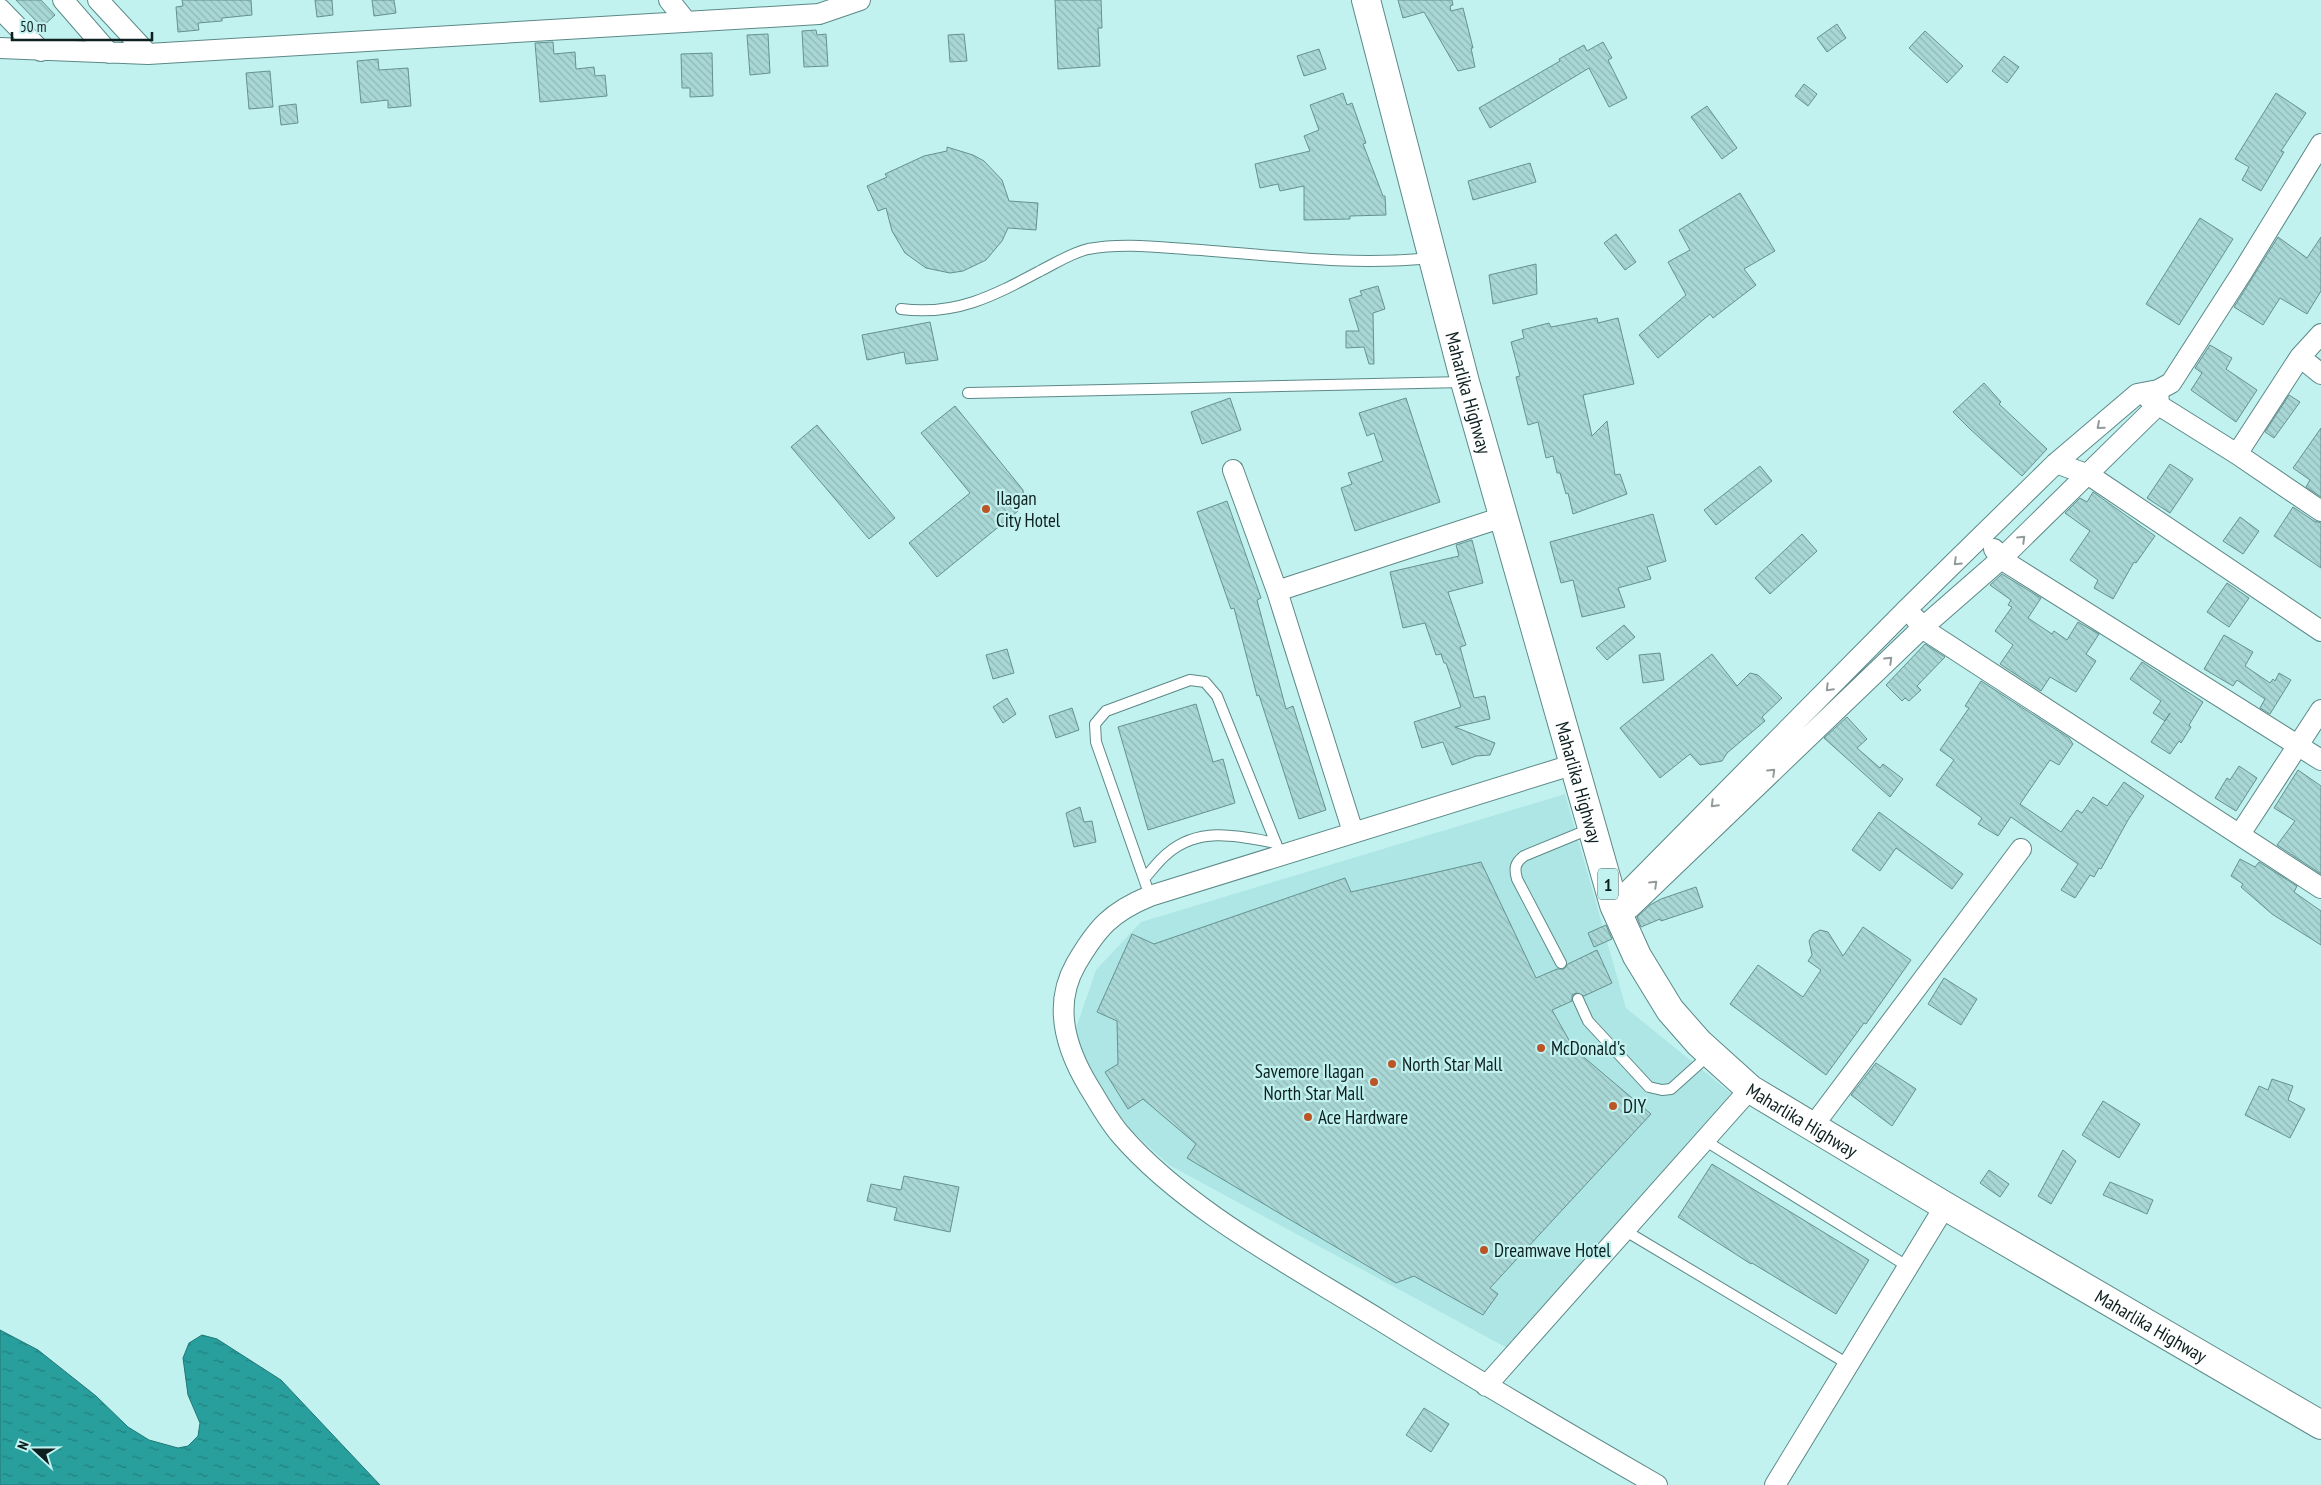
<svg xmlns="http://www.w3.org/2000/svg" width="2321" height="1485" font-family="'PT Sans Narrow',sans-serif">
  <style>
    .built { fill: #ade6e4 }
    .water { fill: url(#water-ripples); stroke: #207977 }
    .building { fill: url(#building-back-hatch); stroke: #659290 }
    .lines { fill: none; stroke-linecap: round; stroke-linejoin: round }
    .lane-casing { stroke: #5b8987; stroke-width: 12 }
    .street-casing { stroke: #5b8987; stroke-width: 22 }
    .highway-casing { stroke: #5b8987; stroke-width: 30 }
    .lane { stroke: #fff; stroke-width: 10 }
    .street { stroke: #fff; stroke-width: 20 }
    .highway { stroke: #fff; stroke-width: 28 }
    .oneway { stroke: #929a9a }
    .poi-dot { fill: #bb5526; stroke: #c2f2f0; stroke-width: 2 }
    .labels { text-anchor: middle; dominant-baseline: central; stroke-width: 4.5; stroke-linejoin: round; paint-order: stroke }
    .shield { fill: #c2f2f0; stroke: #435e5e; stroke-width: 1 }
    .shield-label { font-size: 18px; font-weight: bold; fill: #0d1f1f }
    .street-label { font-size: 19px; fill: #0d1f1f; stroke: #c2f2f0 }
    .poi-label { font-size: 19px; fill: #0d1f1f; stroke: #c2f2f0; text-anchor: start }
  </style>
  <defs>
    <pattern id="water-ripples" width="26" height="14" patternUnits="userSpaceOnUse" patternTransform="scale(1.25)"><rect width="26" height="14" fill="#289f9d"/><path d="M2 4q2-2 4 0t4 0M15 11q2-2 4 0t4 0" fill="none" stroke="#21817f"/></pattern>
    <pattern id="building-back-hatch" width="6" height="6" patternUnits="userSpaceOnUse" patternTransform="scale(1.25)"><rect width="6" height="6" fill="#a8d7d5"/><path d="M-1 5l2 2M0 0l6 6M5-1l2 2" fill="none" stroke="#8fb8b6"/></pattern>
  </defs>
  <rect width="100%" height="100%" fill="#c2f2f0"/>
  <path class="built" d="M1565,794L1626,1008L1732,1094L1509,1349L1169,1165L1113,1114L1074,1034L1096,970L1141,922Z"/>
  <path class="water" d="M0,1330L38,1350L96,1396L128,1427L149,1440L178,1448L188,1446L198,1436L200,1423L188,1395L183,1358L189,1343L202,1335L217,1339L281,1380L380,1485H0Z"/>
  <path class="building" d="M16,0H41L55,15L42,27Z
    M182,0H251L252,15L222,18V21L198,23L199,30L178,32L176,7L183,6Z
    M315,0H332L333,15L317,17Z
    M372,0H394L396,13L374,16Z
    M1055,0H1101L1102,28H1098L1100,66L1058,69Z
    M1398,0H1452L1453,5L1450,6L1451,11L1463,8L1473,48H1471L1475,67L1458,71L1424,12L1403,18Z
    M1837,24L1846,38L1827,52L1817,38Z
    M816,30L817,35L826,34L828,66L804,67L802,31Z
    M1925,31L1963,66L1947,83L1909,48Z
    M768,34L770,73L750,75L747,35Z
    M964,34L967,61L950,62L948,35Z
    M553,42L554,54L575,52L576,69L594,67L595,76L605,75L607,96L540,102L535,43Z
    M1603,42L1612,58L1608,60L1627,98L1609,107L1589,68L1490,128L1479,108L1560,61L1559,59L1584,45L1587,51Z
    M1319,49L1326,69L1304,76L1297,56Z
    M712,53L713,96L690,97V88H682L681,54Z
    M2004,56L2019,67L2007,83L1992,71Z
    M378,59L379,70L408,68L411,106L388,108V100L361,103L357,61Z
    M270,71L273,107L249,109L246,73Z
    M1804,84L1817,94L1808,106L1795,96Z
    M1343,93L1347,105L1352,103L1366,143L1363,144L1383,196H1385L1386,215L1350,216V219L1304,220V186L1280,191L1278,184L1260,188L1255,164L1310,151L1304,136L1319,130L1310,105Z
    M2276,93L2306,113L2281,151L2284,152L2261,191L2242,180L2249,167L2235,159Z
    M296,104L298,123L281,125L279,106Z
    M1707,106L1737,148L1722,159L1691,117Z
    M947,147L973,155L984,161L1002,180L1009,201L1038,203L1036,230L1008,228L1002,241L986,260L963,271L950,273L926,268L905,253L892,231L886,208L878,211L867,186L887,177L885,174L924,156L947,151Z
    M1530,163L1536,182L1473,200L1468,181Z
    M1740,193L1775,251L1744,269L1756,285L1713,318L1710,314L1658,358L1639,335L1686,295L1668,262L1690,250L1679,230Z
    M2200,218L2233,239L2179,325L2146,304Z
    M1616,234L1636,262L1625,270L1604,243Z
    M2278,237L2307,258L2321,237V291L2307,314L2280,298L2263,325L2234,307Z
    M1536,264L1537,294L1493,304L1489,275Z
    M1378,286L1385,309L1373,313L1374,364H1369L1364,347L1346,348V331H1359L1349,299L1362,295L1360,291Z
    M1597,318L1598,323L1618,318L1634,384L1583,395L1592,436L1607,421L1615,475L1620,474L1627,494L1573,514L1568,493L1566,494L1560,473H1557L1553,456L1546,458L1538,422L1528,425L1516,377L1520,376L1511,342L1524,338L1522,330L1549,323L1551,327Z
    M930,322L938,360L906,364L904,352L867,360L862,335Z
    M2210,345L2232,358L2226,369L2257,390L2236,422L2191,390L2202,373L2195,368Z
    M1984,383L2001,402L1999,404L2047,449L2022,476L1971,430L1953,412Z
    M2289,395L2300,402L2274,438L2265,432Z
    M1230,398L1241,430L1202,444L1191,412Z
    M1406,398L1440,502L1355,531L1341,488L1352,484L1348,473L1383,461L1374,433L1367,436L1359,413Z
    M955,406L1023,490L1024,500L1018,511L937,577L909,543L970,493L921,433Z
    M817,425L895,518L869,539L791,447Z
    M2321,428V497L2306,487L2310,480L2293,468Z
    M2170,464L2193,479L2170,513L2147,498Z
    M1760,466L1772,481L1716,525L1704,510Z
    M2093,492L2155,536L2136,563L2134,562L2113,599L2094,588L2098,580L2070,560L2090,531L2065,513L2080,498L2087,502Z
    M1227,501L1261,598L1257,600L1286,709L1293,706L1326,810L1299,819L1259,695L1257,696L1234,608L1231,609L1197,512Z
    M2293,507L2314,521L2321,523V568L2274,536Z
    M1653,514L1666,561L1647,567L1651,579L1618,588L1625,607L1582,617L1573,580L1561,583L1550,542Z
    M2240,517L2259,531L2243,554L2223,541Z
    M1802,534L1817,551L1770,594L1755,578Z
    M1472,540L1483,583L1448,592L1466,645L1460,647L1474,698L1485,696L1490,719L1455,727L1495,743L1490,755L1476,756L1452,765L1443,742L1422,748L1414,722L1461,707L1446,663H1444L1441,654L1436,655L1425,623L1403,628L1390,572L1459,556L1456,545Z
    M2002,574L2041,598L2028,618L2052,634L2054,631L2067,640L2078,622L2099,634L2086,654L2096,661L2076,692L2050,677L2041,691L2000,664L2013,645L1995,631L2012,607L2008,605L2011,600L1990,585Z
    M2227,583L2249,598L2229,627L2207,612Z
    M1624,625L1635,637L1607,660L1596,648Z
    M2224,635L2253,652L2245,666L2270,683L2273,679L2275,681L2279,673L2291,680L2270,714L2260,708L2265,699L2237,680L2233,686L2204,669Z
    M1925,644L1945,657L1917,686L1921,690L1909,701L1905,698L1902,701L1886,685Z
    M1007,649L1014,673L993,679L986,655Z
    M1660,653L1664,680L1643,683L1639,655Z
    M1712,654L1737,686L1750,673L1758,675L1782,698L1762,717L1765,721L1727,753L1722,761L1700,765L1690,754L1660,778L1620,728Z
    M2142,662L2203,702L2189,725L2191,727L2181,743L2179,741L2170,754L2151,742L2170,713L2165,721L2153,713L2161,701L2130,679Z
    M1981,681L2069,738L2073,744L2059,765L2050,760L2020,804L2061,832L2077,810L2082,813L2093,797L2107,806L2124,782L2144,796L2128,820L2101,869L2099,868L2094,877L2090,875L2075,898L2061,890L2078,864L2011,817L1998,836L1978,824L1982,818L1936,785L1954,760L1940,750L1969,708L1965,706Z
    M1007,698L1016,714L1003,723L993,707Z
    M1196,704L1213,762L1223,759L1235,803L1148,830L1118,727Z
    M1072,708L1079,730L1056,738L1049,716Z
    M1847,717L1867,739L1857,748L1880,768L1883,764L1903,779L1890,797L1824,738Z
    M2239,766L2257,778L2236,811L2215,798L2227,778L2230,780Z
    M2298,770L2321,786V874L2277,845L2295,821L2274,808Z
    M1080,807L1084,822L1092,821L1096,842L1074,847L1066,813Z
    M1879,812L1963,874L1952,889L1896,848L1880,871L1852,850Z
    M2240,859L2255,867L2259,862L2297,886L2294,892L2321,911V945L2272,914L2241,887L2243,884L2231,876Z
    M1481,862L1536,978L1557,969H1564L1568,964L1597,950L1612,983L1584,996L1576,993L1572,995V1001L1552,1010L1574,1049L1651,1114L1490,1288L1498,1294L1483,1315L1414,1276L1396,1283L1187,1158L1196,1144L1143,1099L1128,1109L1105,1072L1118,1064L1117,1021L1097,1012L1132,934L1154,944L1345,878L1351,892Z
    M1696,887L1703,907L1661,921L1660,919L1641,927L1637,917L1650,905L1661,899Z
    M1606,925L1612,939L1594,947L1588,933Z
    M1863,927L1911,960L1866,1024L1864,1023L1826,1075L1730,1004L1758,965L1803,997L1821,970L1808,961L1812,955L1809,941L1813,934L1820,930L1828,932L1843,956Z
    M1944,978L1977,999L1961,1025L1928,1004Z
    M1876,1063L1916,1089L1892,1126L1851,1095Z
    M2272,1079L2293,1086L2288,1100L2305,1109L2290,1138L2245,1115L2259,1086L2268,1090Z
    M2103,1101L2140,1124L2119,1158L2082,1135Z
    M2063,1150L2076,1161L2051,1204L2038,1196Z
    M1712,1164L1869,1260L1836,1314L1752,1263L1751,1264L1678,1217Z
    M1989,1170L2009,1184L2000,1197L1980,1183Z
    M904,1176L959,1187L950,1232L894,1220L897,1208L867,1201L871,1184L901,1190Z
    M2110,1182L2153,1200L2147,1214L2103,1195Z
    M1424,1408L1449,1424L1431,1452L1406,1435Z"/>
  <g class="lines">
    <defs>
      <path id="lane" d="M901,309C956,316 993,296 1040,271C1056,263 1071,253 1088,249C1125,242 1164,248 1201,250C1278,256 1354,266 1431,258
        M968,393L1464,382
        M1144,879C1152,870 1159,860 1168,853C1200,826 1239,836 1276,843
        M1150,896L1096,742L1095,724L1106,711L1190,680L1205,682L1217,696L1281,856
        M1561,963L1517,879C1514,868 1515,863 1524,856L1592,828
        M1578,999L1588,1021L1649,1087L1662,1090L1671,1089L1710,1054
        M1704,1140L1907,1266
        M1624,1230L1848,1364"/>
      <path id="street" d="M63,0L109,53
        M98,0L148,54
        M669,0L685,20
        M0,9L41,51
        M0,48L148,54L819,14L860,0
        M2300,357L2321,374
        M2149,399L2237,454L2321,511
        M2237,454L2300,357L2321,334
        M2056,463L2089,475L2321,631
        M1233,470L1277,591L1353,832
        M1994,549L2001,559L2321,760
        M1277,591L1503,517
        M1915,618L1922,628L2321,888
        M1575,764L1150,896C1111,912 1097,928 1076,964C1052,1006 1066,1049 1089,1087C1099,1103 1108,1120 1120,1134C1186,1211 1297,1268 1383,1322C1473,1378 1565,1432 1657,1485
        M2240,834L2321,710
        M1614,905L1907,609L2056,463L2137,394L2158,390L2171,383L2243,271L2321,144
        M1630,908L1922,628L2001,559L2159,404L2158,390
        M1813,1126L2021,849
        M1486,1386L1750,1089
        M1775,1485L1945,1206"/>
      <g id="highway">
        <path id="s1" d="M1366,0L1465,382L1614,905L1637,956L1670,1010L1699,1043L1750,1089L1945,1206L2321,1425"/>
      </g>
    </defs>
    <use href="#lane" class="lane-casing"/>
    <use href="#street" class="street-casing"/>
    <use href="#highway" class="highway-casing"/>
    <use href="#lane" class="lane"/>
    <use href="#street" class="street"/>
    <use href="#highway" class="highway"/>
  </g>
  <defs><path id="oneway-chevron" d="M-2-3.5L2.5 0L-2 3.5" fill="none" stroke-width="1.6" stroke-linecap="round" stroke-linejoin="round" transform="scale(1.25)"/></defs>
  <g class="oneway">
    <use href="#oneway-chevron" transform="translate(2100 426) rotate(139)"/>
    <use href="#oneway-chevron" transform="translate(2022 539) rotate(-44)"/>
    <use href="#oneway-chevron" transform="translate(1957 562) rotate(136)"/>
    <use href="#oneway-chevron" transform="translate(1889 660) rotate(-44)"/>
    <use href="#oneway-chevron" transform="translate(1829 688) rotate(135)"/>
    <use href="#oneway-chevron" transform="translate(1772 772) rotate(-44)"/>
    <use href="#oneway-chevron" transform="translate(1714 804) rotate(135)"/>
    <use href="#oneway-chevron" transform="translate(1654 884) rotate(-44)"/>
  </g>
  <g class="poi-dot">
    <circle cx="986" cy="509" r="5"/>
    <circle cx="1541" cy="1048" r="5"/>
    <circle cx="1392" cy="1064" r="5"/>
    <circle cx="1374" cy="1082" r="5"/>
    <circle cx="1613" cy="1106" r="5"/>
    <circle cx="1308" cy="1117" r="5"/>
    <circle cx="1484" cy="1250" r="5"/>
  </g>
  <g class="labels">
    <rect class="shield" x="1598" y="868.5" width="20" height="31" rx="4"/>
    <g class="shield-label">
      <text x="1608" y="884">1</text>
    </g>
    <g class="street-label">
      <text stroke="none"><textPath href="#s1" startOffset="406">Maharlika Highway</textPath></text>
      <text stroke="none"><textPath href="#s1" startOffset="811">Maharlika Highway</textPath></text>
      <text stroke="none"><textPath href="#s1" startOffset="1231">Maharlika Highway</textPath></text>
      <text stroke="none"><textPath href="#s1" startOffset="1636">Maharlika Highway</textPath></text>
    </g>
    <g class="poi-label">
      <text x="996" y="498">Ilagan<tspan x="996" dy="22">City Hotel</tspan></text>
      <text x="1551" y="1048">McDonald's</text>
      <text x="1402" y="1064">North Star Mall</text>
      <text x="1364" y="1071" text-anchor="end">Savemore Ilagan<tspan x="1364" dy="22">North Star Mall</tspan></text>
      <text x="1623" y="1106">DIY</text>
      <text x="1318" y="1117">Ace Hardware</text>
      <text x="1494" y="1250">Dreamwave Hotel</text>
    </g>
  </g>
  <g transform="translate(35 1450) rotate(291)" stroke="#c2f2f0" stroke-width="4" paint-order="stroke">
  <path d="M0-4L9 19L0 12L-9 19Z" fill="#0d1f1f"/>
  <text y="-8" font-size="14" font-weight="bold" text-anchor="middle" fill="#0d1f1f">N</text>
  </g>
  <path d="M12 32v8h140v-8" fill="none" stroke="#0d1f1f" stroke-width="2.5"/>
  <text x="20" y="32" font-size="15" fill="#0d1f1f" stroke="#c2f2f0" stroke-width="4" paint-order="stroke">50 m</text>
</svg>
